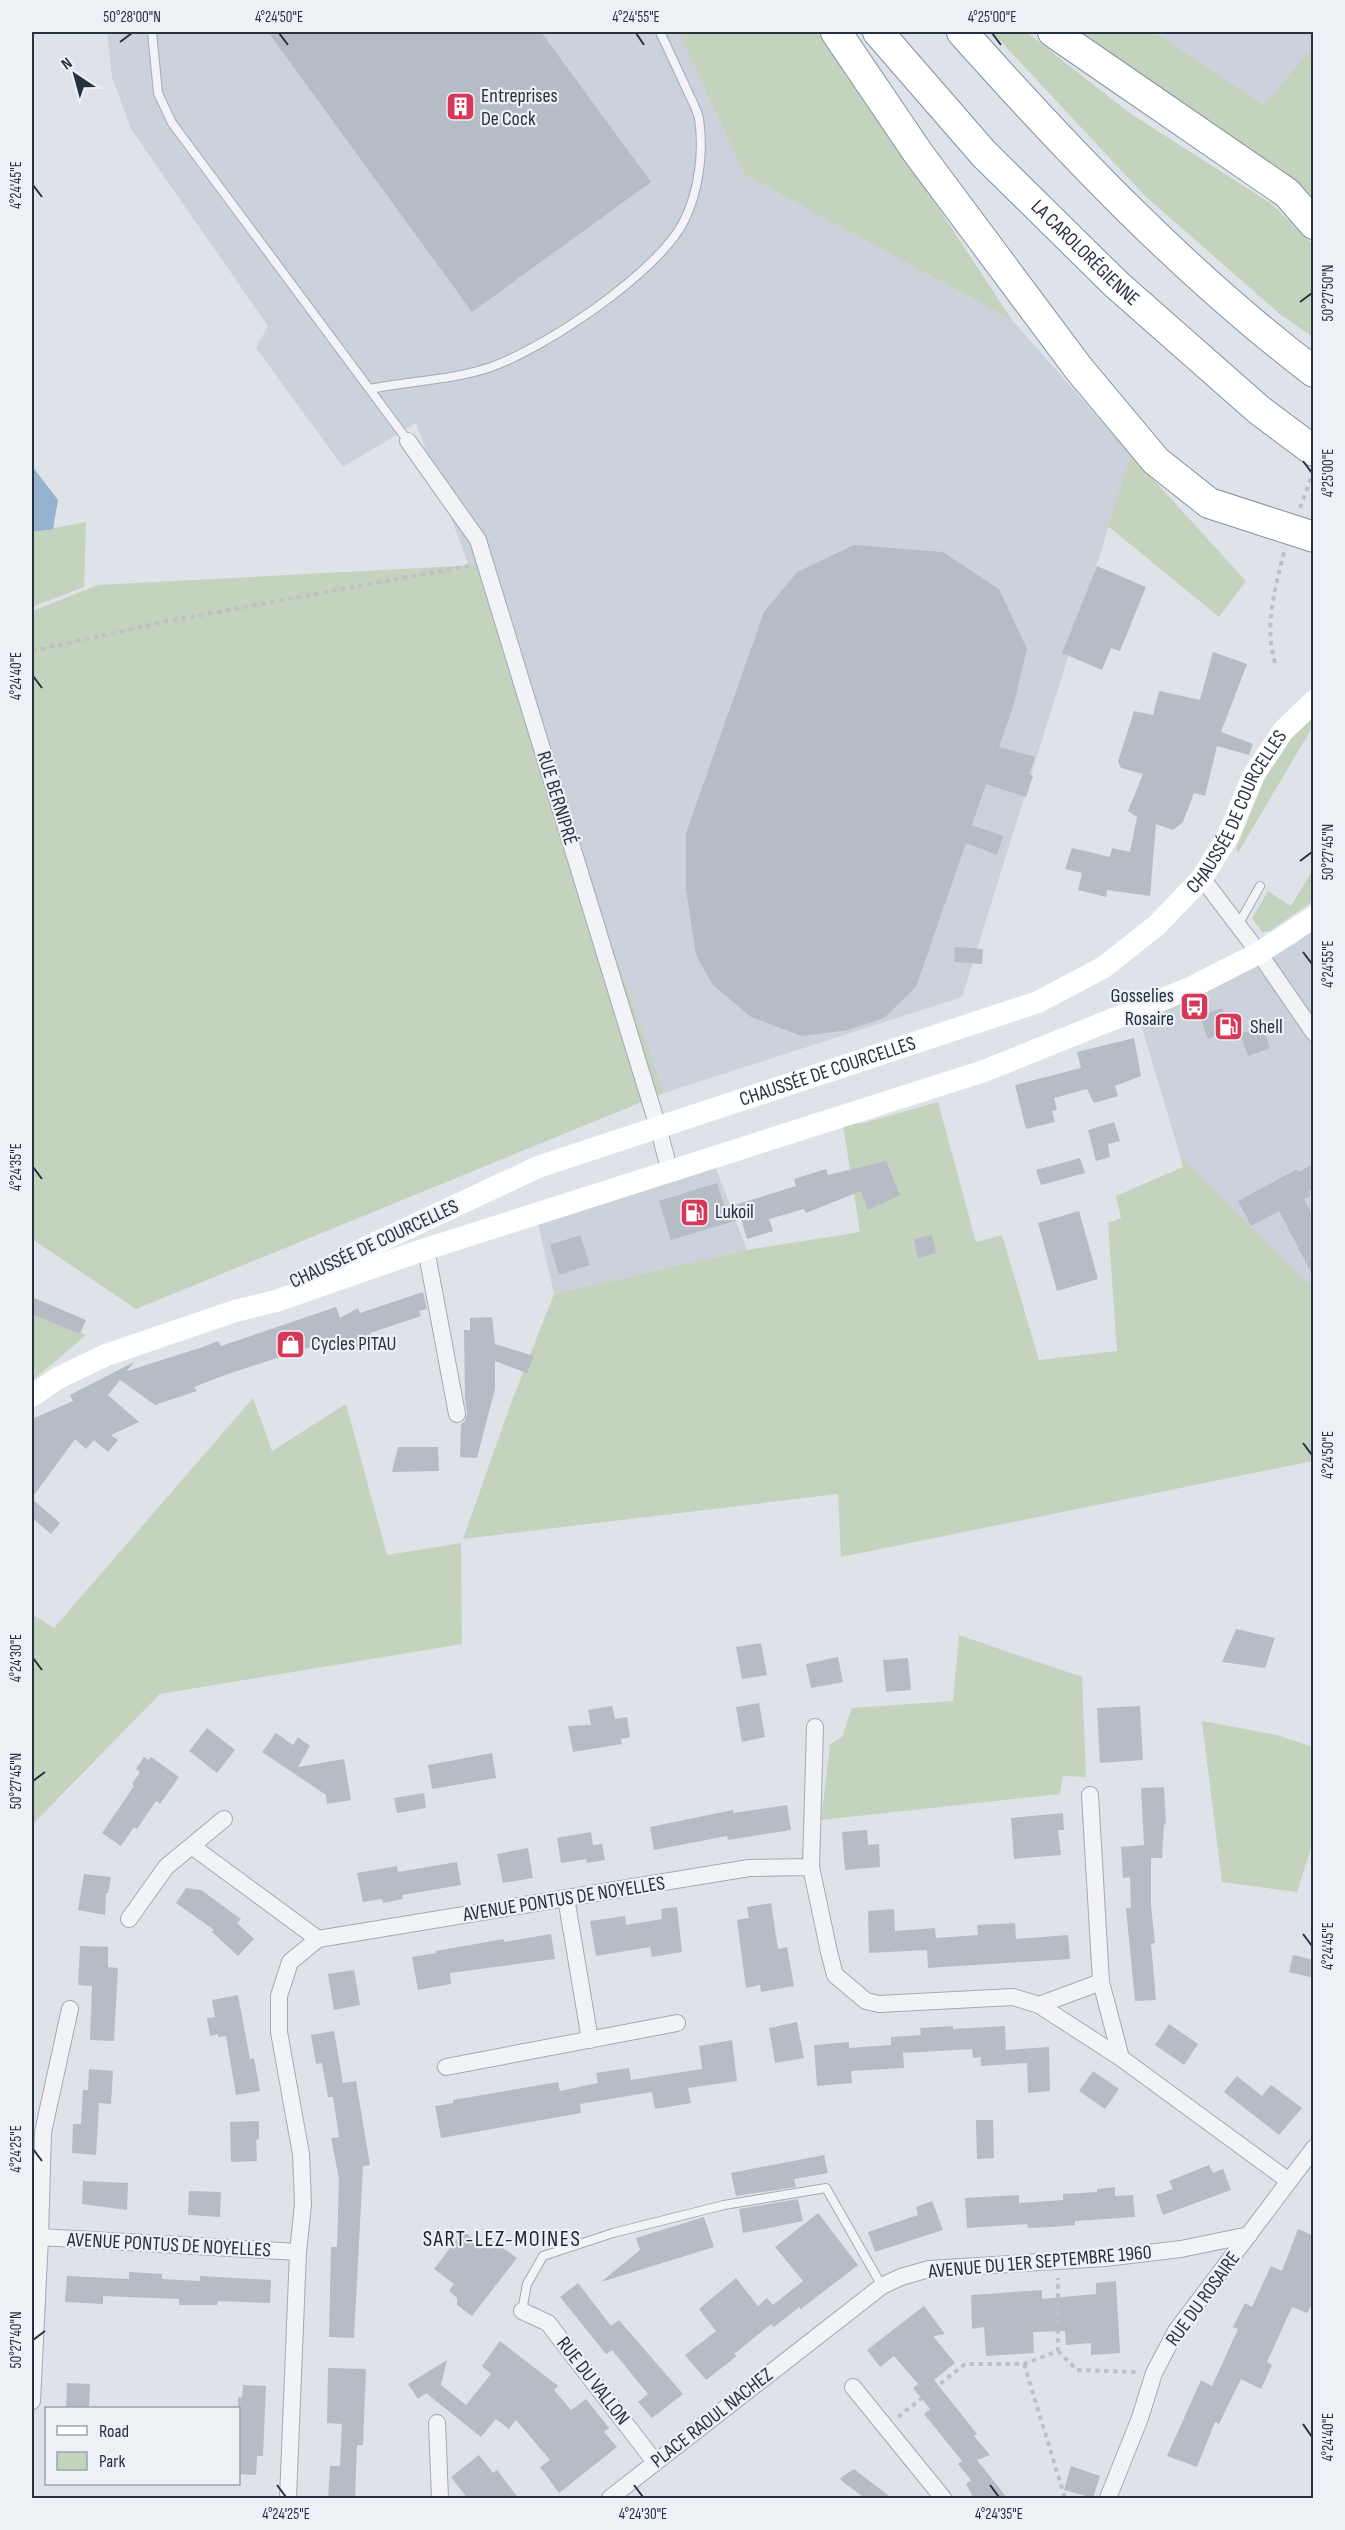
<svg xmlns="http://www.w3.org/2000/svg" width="1345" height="2530" font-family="'Sofia Sans Condensed',sans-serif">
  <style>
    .built { fill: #ccd2db }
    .green { fill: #c4d3be }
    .water { fill: #96b2cc }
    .building { fill: #b5bcc6 }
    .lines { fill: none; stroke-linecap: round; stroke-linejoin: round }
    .service-casing { stroke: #a3aab3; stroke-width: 10 }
    .minor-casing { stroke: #a3aab3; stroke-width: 18 }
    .motorway-casing { stroke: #8490a0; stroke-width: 32 }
    .path { stroke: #bcc1c8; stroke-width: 4; stroke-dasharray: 4.5 4.5; stroke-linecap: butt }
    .service { stroke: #f1f3f7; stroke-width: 8 }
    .minor { stroke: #f1f3f7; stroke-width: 16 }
    .secondary { stroke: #fff; stroke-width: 22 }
    .motorway { stroke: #fff; stroke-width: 30 }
    .ticks { fill: none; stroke: #263141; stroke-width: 2 }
    .labels { text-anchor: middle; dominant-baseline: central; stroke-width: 4.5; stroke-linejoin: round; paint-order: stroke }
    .poi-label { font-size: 20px; fill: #263141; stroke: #edf1f6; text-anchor: start }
    .street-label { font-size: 20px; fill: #263141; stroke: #edf1f6 }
    .quarter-label { font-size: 22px; letter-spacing: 1.5px; fill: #182231; stroke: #edf1f6 }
    .neatline { fill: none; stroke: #263141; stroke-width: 2 }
    .ticks-label { font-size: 15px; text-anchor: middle; fill: #263141 }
  </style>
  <rect width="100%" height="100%" fill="#dee3e9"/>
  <path class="built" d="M107,32H678L745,175L1012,320L1131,455L962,997L664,1093L416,423L343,467L256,348L268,326L131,129L112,77Z
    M1154,32H1313V53L1309,51L1264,106Z
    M1313,929V1281L1308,1283L1180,1156L1141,1024L1296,943Z
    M712,1158L747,1250L554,1294L537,1219Z"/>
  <path class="green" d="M678,32H823L1012,320L745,175Z
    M992,32H1026L1131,114L1272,204L1313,245V337L1281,315L1145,196Z
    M1061,32H1154L1264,105L1309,51L1313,53V200Z
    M1131,455L1246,581L1219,617L1108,526Z
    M86,522L84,587L32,607V532Z
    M477,565L664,1093L136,1309L32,1239V611L98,585Z
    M1313,713V726L1238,853L1236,849L1267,773L1290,739Z
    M1313,869V901L1270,931L1262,932L1252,918L1268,891L1291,906Z
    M938,1102L976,1242L1002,1235L1039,1360L1117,1351L1108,1223L1121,1218L1116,1196L1183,1167L1180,1156L1308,1283L1313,1281V1461L841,1557L838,1494L463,1539L511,1403L554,1294L747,1250L860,1232L843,1125L864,1123Z
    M32,1312L86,1335L32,1381Z
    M253,1398L272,1451L346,1404L387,1555L461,1543L462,1644L160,1694L32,1825V1614L54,1628Z
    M959,1635L1082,1677L1086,1777L1063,1776L1060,1794L821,1820L830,1744L842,1737L852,1708L953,1701Z
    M1202,1721L1277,1735L1313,1747V1842L1297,1892L1222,1882Z"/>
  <path class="water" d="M32,466L58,500L53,529L32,532Z"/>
  <path class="building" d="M268,32H541L651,182L472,312Z
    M854,545L943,552L999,589L1027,649L1013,707L999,747L1035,757L1029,774L1033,776L1026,797L986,784L972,825L1003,836L997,855L966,843L916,987L884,1018L848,1030L802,1036L751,1017L712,984L696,955L686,890V833L764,612L797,572Z
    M1097,566L1146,587L1120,651L1111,648L1102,670L1062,653Z
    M1213,652L1247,664L1221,732L1253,744L1249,755L1217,746L1205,796L1194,793L1183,822L1173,830L1156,824L1150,896L1107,890L1106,897L1078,890L1082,873L1065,869L1072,848L1110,857L1112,848L1130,852L1137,817L1128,811L1143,774L1121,768L1118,762L1134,711L1153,715L1159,691L1200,700Z
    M955,947L983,949L982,964L954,962Z
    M1222,1008L1230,1030L1208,1039L1200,1016Z
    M1262,1026L1270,1048L1248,1056L1240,1034Z
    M1134,1038L1141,1076L1115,1086L1118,1096L1094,1103L1087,1089L1054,1098L1057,1110L1052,1111L1055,1122L1026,1129L1015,1085L1081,1068L1077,1052Z
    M1114,1122L1120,1141L1108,1144L1110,1157L1096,1161L1088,1130Z
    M1080,1158L1085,1173L1041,1185L1036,1170Z
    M886,1161L900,1195L868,1210L861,1191L806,1213L804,1209L769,1219L773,1231L747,1239L741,1219L671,1240L659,1201L717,1183L725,1208L796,1186L794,1179L826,1169L828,1175Z
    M1314,1164V1188L1308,1191L1310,1196L1304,1199L1314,1218V1278L1279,1211L1251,1226L1238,1201L1297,1169L1298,1172Z
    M1079,1211L1098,1279L1057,1291L1038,1223Z
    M580,1235L590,1265L559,1275L550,1245Z
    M932,1235L936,1253L918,1258L914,1239Z
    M423,1292L427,1309L419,1311L421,1316L370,1333L375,1342L358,1351L353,1342L330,1350L326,1342L225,1375L194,1387L197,1391L155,1405L120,1380L108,1395L139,1422L111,1435L118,1440L108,1452L94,1440L86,1449L75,1439L32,1498V1419L73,1401L70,1395L134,1362L127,1371L203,1347L218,1341L221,1346L336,1307L340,1318L358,1308L360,1313Z
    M32,1297L86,1320L80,1334L32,1314Z
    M492,1317L495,1344L534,1356L527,1373L495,1361V1389L477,1458L460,1457L461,1424L465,1421L467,1413L465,1399L464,1330H470V1318Z
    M398,1447H438L439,1471L392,1472Z
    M32,1499L60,1523L51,1534L32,1518Z
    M1236,1629L1275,1638L1265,1668L1222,1662Z
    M761,1643L767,1675L742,1679L736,1647Z
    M838,1657L843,1682L811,1688L806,1664Z
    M908,1658L911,1690L886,1692L883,1660Z
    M759,1703L765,1737L742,1742L736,1707Z
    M612,1706L615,1719L627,1717L630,1737L621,1739L622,1744L573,1752L568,1726L591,1725L588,1710Z
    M1140,1706L1143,1760L1100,1763L1097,1708Z
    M207,1728L235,1750L217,1773L189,1751Z
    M276,1733L293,1745L298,1737L310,1746L298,1767L344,1759L351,1800L327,1804L326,1795L262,1752Z
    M492,1753L496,1778L432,1789L428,1765Z
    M144,1757L149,1760L151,1757L179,1777L160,1804L156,1801L137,1829L134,1827L121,1846L102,1833L134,1786L132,1784L140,1772L136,1769Z
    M1164,1787L1166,1825L1164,1823L1162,1858H1151V1906L1155,1943L1151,1944L1156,2000L1135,2001L1126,1908H1131L1130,1877L1123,1878L1121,1847L1144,1845L1141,1788Z
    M424,1793L426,1808L397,1813L394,1798Z
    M787,1805L791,1830L728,1840L727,1836L654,1850L650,1827L733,1810V1813Z
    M1063,1813L1064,1830H1058L1061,1855L1014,1859L1011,1818Z
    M867,1830L868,1845L879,1844L880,1867L845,1870L842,1832Z
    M591,1832L593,1845L602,1844L605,1860L587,1863L586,1859L561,1863L557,1838Z
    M528,1848L533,1878L503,1883L497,1854Z
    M457,1862L461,1885L402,1895L403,1899L383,1903L382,1899L363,1902L357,1873L397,1866L398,1872Z
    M84,1874L111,1877L108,1893H106L105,1915L78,1910Z
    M186,1888L201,1890L241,1919L237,1923L254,1939L238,1956L212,1932L214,1930L176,1903Z
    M771,1903L778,1949L787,1947L794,1986L761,1992L760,1985L746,1988L737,1920L749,1918L747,1907Z
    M677,1907L682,1952L652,1957L650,1947L596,1956L590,1921L625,1916L626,1925L662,1919L661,1909Z
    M894,1909L895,1931L935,1928L936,1938L978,1935L977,1925L1015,1923L1016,1939L1068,1935L1070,1959L928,1968L927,1950L869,1953L868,1911Z
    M551,1934L555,1959L450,1973L451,1984L418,1990L412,1957L436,1953V1951L504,1939V1942Z
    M80,1946L108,1947V1967L118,1968L114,2041L90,2040L92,1986L78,1985Z
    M1293,1955L1314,1960V1978L1289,1972Z
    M354,1970L360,2005L334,2010L328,1974Z
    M238,1995L250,2059L254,2058L260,2091L236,2095L226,2036L218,2037V2034L210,2036L207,2018L215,2017L212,2000Z
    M797,2022L804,2058L775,2063L769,2028Z
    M1169,2024L1198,2044L1184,2065L1155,2045Z
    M953,2026V2029L1005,2026L1006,2050L1049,2047L1050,2091L1028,2093L1027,2063L981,2066V2057L973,2058L972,2049L903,2053L904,2068L851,2071L852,2083L817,2086L814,2045L849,2042V2048L891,2045V2037L921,2035L920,2028Z
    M334,2031L343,2083L356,2081L370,2165L363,2166L354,2338L329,2337L331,2247H337L339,2179L331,2138L339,2137L333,2097H328L322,2063L316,2064L311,2035Z
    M732,2040L737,2081L688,2088L691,2103L655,2109L652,2092L580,2104L581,2113L441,2138L435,2106L453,2103V2100L558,2082L560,2091L598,2083L596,2073L629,2068L631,2080L702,2069L699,2046Z
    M89,2069L113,2071L111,2104L99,2103L96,2155L72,2153L73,2124H81L83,2090H88Z
    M1093,2071L1119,2089L1105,2109L1079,2091Z
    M1237,2076L1262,2096L1271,2085L1302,2108L1279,2135L1224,2092Z
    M976,2120H993L994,2158L977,2159Z
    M259,2121V2139L256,2140L257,2161L231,2162L230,2122Z
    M824,2155L828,2173L794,2179L796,2187L736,2196L731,2173Z
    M1209,2165L1213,2173L1223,2169L1231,2190L1163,2215L1156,2195L1173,2189L1169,2181Z
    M83,2181L128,2183L127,2210L82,2204Z
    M1115,2187V2196L1133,2195L1135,2217L1075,2221V2225L1051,2227L1028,2228L1027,2224L967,2228L965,2198L1019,2195V2203L1063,2200V2194L1097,2192V2189Z
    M189,2191L221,2192L220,2217L188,2215Z
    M798,2199L803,2221L743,2233L739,2209Z
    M932,2201L943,2230L875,2252L868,2232L918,2215L916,2207Z
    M818,2213L858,2265L801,2309L799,2307L774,2327L771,2324L734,2354L737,2356L706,2380L685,2355L716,2331L699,2309L736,2278L758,2306L767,2298L773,2305L803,2281L775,2247Z
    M704,2217L714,2247L601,2282L640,2250L636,2238Z
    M1298,2229L1314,2236V2301L1307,2313L1292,2307L1267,2362L1272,2365L1261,2389L1241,2379L1219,2424L1215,2422L1197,2467L1167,2456L1201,2380L1212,2386L1238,2329L1233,2327L1245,2303L1252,2307L1271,2266L1282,2271Z
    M463,2231L485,2248L492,2240L517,2258L472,2316L457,2305V2298L449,2291L454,2284L434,2269Z
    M129,2272L162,2274V2279L200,2281V2276L271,2280L270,2303L218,2301L217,2305H179V2299L103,2296V2304L65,2302L67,2276L129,2279Z
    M1116,2281L1120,2353L1091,2355V2343L1066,2345L1065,2331L1033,2332L1034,2353L986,2356L984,2327L972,2329L971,2295L1042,2290V2299L1096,2294V2283Z
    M578,2283L611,2326L619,2320L683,2394L652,2418L638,2402L648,2394L612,2350L606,2354L560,2297Z
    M924,2306L945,2334L933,2336L955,2363L934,2380L977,2434L974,2436L990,2455L977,2460L1008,2499H974L966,2484L971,2480L958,2464L962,2461L924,2414L930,2409L913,2388L918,2384L894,2356L880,2367L867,2350Z
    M500,2341L558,2386L554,2390L571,2410L586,2399L609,2428L604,2432L617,2447L559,2493L540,2467L550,2460L516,2420L509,2429L496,2419L481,2437L426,2393L418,2399L408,2384L447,2360L441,2385L466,2405L491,2374L482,2366Z
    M328,2368L366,2369L363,2445H357L355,2499H328L330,2466H340L342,2424L327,2423Z
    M67,2383L90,2384L89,2409H66Z
    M243,2385L266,2386L263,2456H257L256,2475L238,2474V2397L242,2398Z
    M479,2455L493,2473L497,2470L519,2499H468L451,2477Z
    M1071,2466L1100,2476L1093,2498L1064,2490Z
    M854,2469L893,2499H866L843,2482L840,2478Z"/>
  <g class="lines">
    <defs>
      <path id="service" d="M152,32L158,93L172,123L408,441
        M370,389C410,381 453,380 491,367C545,348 659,272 684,221C699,191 704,151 699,119C697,109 691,99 687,90C678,70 669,51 660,32
        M1238,925L1260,886
        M522,2311L527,2284L543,2256L613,2233L724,2205L826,2188L882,2286"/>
      <path id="minor" d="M408,441L478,540L658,1127L670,1172
        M1202,878L1259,953L1314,1033
        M426,1249L457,1414
        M815,1727L811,1867L829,1952L835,1975L866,2001L879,2004L1013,1997L1039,2005L1121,2058L1289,2181
        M1090,1795L1101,1982L1121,2058
        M193,1847L318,1939
        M566,1898L590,2040
        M129,1919L166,1867L224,1819
        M1039,2005L1101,1982
        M446,2067L677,2023
        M40,2237L298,2252
        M522,2311L548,2323L655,2462
        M853,2387L943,2498
        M32,2401L40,2237L43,2132L70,2009
        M437,2423L440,2498
        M288,2498L298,2252L303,2204L301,2154L279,2032V1996L290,1962L318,1939L749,1868L811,1867
        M610,2498L882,2286L901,2277L929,2269L1105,2258L1181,2249L1249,2235
        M1108,2498L1140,2418L1154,2373L1176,2331L1314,2148"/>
      <g id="motorway">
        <path d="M836,32L918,153L1079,369L1156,461L1209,503L1314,537"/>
        <path id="s2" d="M878,32L984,154L1116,284L1259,410L1314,451"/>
        <path d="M962,32C1070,153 1184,273 1314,372"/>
        <path d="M1053,32L1287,193L1314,224"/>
      </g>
    </defs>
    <use href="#service" class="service-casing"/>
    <use href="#minor" class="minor-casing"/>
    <use href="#motorway" class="motorway-casing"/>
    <path class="path" d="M1300,508L1313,473
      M32,651L168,621L469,566
      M1275,663C1264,624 1275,590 1284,552
      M1058,2351L1077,2370L1136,2372
      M1024,2364L1065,2498
      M898,2417L965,2364H1024L1058,2351V2278"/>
    <use href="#service" class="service"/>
    <use href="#minor" class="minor"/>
    <g class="secondary">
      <path id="s1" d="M313,1276L359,1251L538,1167L1038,1002L1104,967L1157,925L1202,878L1228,836L1253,776L1283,731L1314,701"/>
      <path d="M32,1396L58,1378L106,1355L235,1311L276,1301L426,1249L984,1071L1188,989L1259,953L1314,917"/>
    </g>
    <use href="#motorway" class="motorway"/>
  </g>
  <path class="ticks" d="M279,33L288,45M636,33L644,45M992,33L1001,45M120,42L132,33M33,185L42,197M1300,302L1312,293M1303,461L1312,473M33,676L42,688M1300,861L1312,852M1303,952L1312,964M33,1167L42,1179M1303,1443L1312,1455M33,1658L42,1670M33,1781L45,1772M1303,1934L1312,1946M33,2149L42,2161M33,2340L45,2331M1303,2424L1312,2437M277,2485L286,2497M634,2485L643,2497M990,2485L999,2497"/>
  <defs>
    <symbol id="building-square" viewBox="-11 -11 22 22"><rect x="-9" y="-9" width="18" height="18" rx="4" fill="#d83858" stroke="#edf1f6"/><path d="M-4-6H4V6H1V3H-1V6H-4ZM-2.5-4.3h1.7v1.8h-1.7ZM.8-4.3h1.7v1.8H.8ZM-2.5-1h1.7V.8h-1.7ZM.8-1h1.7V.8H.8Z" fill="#fff"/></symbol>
    <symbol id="bus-square" viewBox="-11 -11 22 22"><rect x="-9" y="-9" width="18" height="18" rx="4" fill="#d83858" stroke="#edf1f6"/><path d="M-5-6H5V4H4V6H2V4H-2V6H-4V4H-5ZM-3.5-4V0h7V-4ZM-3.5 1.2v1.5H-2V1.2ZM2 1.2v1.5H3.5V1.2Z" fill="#fff"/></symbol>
    <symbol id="fuel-square" viewBox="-11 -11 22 22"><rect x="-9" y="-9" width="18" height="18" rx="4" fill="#d83858" stroke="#edf1f6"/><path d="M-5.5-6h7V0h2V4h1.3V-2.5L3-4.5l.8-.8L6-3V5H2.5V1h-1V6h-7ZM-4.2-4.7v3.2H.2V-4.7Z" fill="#fff"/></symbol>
    <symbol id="shop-square" viewBox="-11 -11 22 22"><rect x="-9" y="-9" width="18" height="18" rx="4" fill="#d83858" stroke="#edf1f6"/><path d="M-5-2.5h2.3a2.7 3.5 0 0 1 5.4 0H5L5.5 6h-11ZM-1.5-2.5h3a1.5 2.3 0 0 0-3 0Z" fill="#fff"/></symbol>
  </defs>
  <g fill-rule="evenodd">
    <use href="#building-square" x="444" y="90" width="33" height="33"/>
    <use href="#bus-square" x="1178" y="990" width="33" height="33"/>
    <use href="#fuel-square" x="1212" y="1010" width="33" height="33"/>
    <use href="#fuel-square" x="678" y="1196" width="33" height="33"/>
    <use href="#shop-square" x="274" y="1328" width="33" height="33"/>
  </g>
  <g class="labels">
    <g class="poi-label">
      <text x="481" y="96">Entreprises<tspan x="481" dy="23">De Cock</tspan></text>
      <text x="1174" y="996" text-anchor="end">Gosselies<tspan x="1174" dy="23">Rosaire</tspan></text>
      <text x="1250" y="1027">Shell</text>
      <text x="715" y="1212">Lukoil</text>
      <text x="311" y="1344">Cycles PITAU</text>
    </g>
    <g class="street-label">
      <text stroke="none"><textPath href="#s2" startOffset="303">LA CAROLORÉGIENNE</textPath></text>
      <text transform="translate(557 798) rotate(73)">RUE BERNIPRÉ</text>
      <text stroke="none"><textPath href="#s1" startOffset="1059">CHAUSSÉE DE COURCELLES</textPath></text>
      <text stroke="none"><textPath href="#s1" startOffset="555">CHAUSSÉE DE COURCELLES</textPath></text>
      <text transform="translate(374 1244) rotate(-25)">CHAUSSÉE DE COURCELLES</text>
      <text transform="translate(564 1899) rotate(-9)">AVENUE PONTUS DE NOYELLES</text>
      <text transform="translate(169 2245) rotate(3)">AVENUE PONTUS DE NOYELLES</text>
      <text transform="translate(1040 2262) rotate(-5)">AVENUE DU 1ER SEPTEMBRE 1960</text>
      <text transform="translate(1203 2299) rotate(-54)">RUE DU ROSAIRE</text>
      <text transform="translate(593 2381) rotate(52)">RUE DU VALLON</text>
      <text transform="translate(712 2418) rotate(-38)">PLACE RAOUL NACHEZ</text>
    </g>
    <g class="quarter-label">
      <text x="502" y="2239">SART-LEZ-MOINES</text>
    </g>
  </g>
  <rect width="1345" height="2530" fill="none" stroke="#edf1f6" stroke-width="66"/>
  <rect x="45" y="2407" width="195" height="78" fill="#edf1f6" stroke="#9da4ae" stroke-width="1.5"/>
  <rect x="57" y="2426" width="30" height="9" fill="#ffffff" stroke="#9da4ae" stroke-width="1.5"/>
  <text x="99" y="2437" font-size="18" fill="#263141">Road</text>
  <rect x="57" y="2452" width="30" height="18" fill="#c4d3be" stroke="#9da4ae" stroke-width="1.5"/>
  <text x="99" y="2467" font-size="18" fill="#263141">Park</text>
  <g transform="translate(75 75) rotate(324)" stroke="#edf1f6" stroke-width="4.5" paint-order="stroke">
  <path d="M0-4.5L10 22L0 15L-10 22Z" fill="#263141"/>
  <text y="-9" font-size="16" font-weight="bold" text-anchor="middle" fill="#263141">N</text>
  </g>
  <rect x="33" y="33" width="1279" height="2464" class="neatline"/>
  <g class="ticks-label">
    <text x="132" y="22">50°28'00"N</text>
    <text x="279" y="22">4°24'50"E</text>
    <text x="636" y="22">4°24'55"E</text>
    <text x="992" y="22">4°25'00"E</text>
    <text transform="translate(16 185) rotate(-90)" y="5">4°24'45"E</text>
    <text transform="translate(1328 293) rotate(-90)" y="5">50°27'50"N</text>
    <text transform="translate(1328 473) rotate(-90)" y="5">4°25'00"E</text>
    <text transform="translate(16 676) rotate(-90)" y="5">4°24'40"E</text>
    <text transform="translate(1328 852) rotate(-90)" y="5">50°27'45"N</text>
    <text transform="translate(1328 964) rotate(-90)" y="5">4°24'55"E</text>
    <text transform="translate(16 1167) rotate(-90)" y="5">4°24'35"E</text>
    <text transform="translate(1328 1455) rotate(-90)" y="5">4°24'50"E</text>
    <text transform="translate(16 1658) rotate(-90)" y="5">4°24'30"E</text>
    <text transform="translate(16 1781) rotate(-90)" y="5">50°27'45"N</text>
    <text transform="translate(1328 1946) rotate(-90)" y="5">4°24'45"E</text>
    <text transform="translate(16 2149) rotate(-90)" y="5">4°24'25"E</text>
    <text transform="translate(16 2340) rotate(-90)" y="5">50°27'40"N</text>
    <text transform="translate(1328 2437) rotate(-90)" y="5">4°24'40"E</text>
    <text x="286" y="2519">4°24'25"E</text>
    <text x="643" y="2519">4°24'30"E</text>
    <text x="999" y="2519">4°24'35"E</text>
  </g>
</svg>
